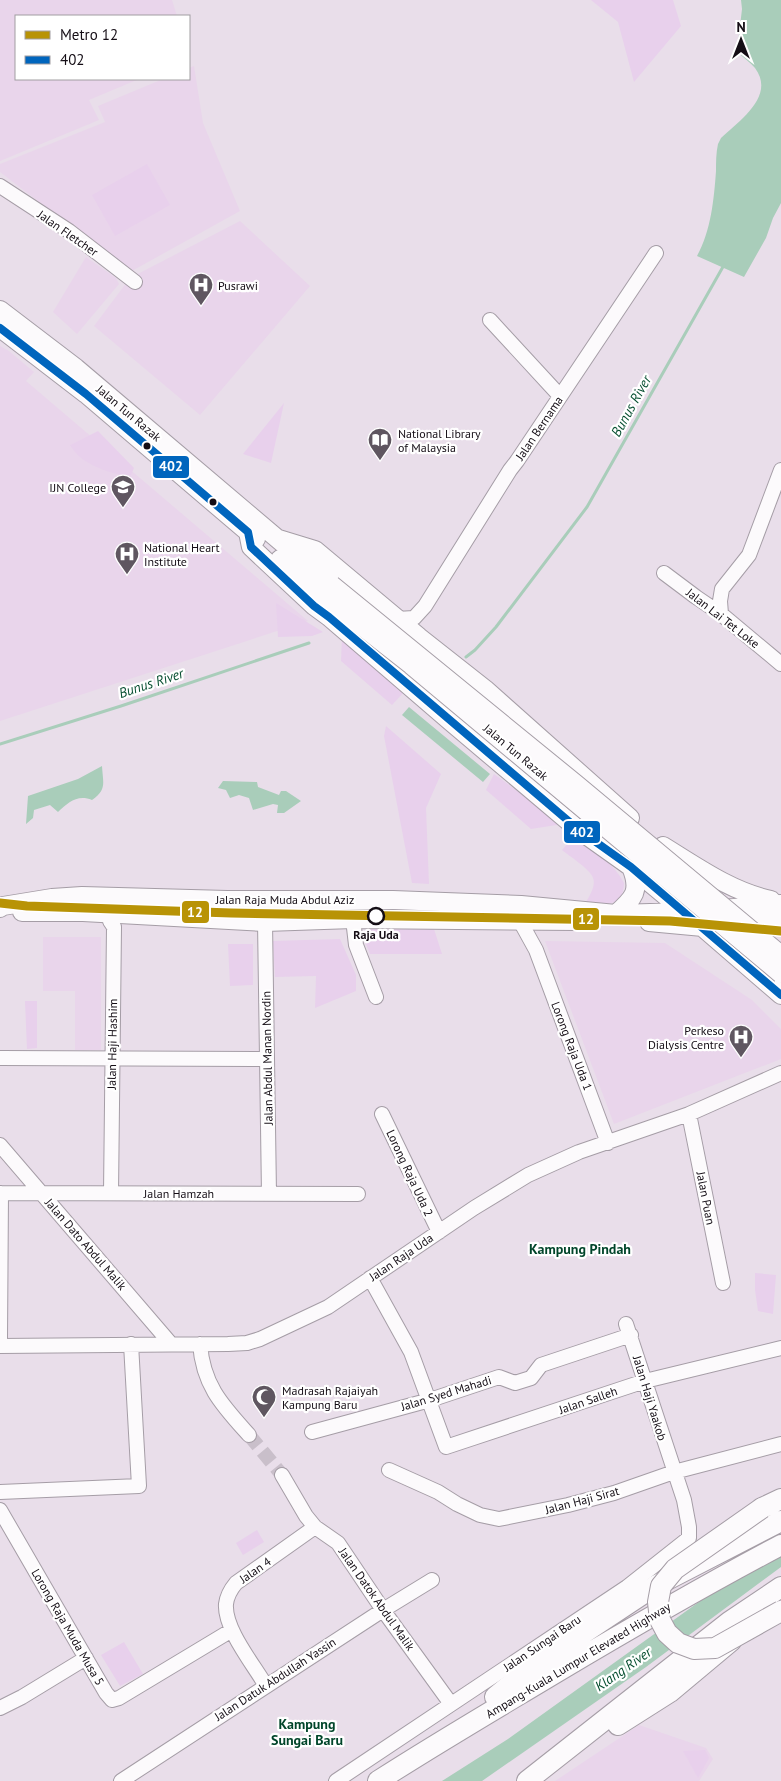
<svg xmlns="http://www.w3.org/2000/svg" width="781" height="1781" font-family="'PT Sans',sans-serif">
  <style>
    .built { fill: #e9d5eb }
    .green { fill: #e8d0ec }
    .water { fill: #a9cdba }
    .lines { fill: none; stroke-linecap: round; stroke-linejoin: round }
    .stream { stroke: #a9cdba; stroke-width: 3 }
    .minor-tunnel { stroke: #c9bfca; stroke-width: 14; stroke-dasharray: 14 7; stroke-linecap: butt }
    .minor-casing { stroke: #a59da6; stroke-width: 16 }
    .major-casing { stroke: #a59da6; stroke-width: 20 }
    .highway-casing { stroke: #a59da6; stroke-width: 22 }
    .minor { stroke: #fcfafc; stroke-width: 14 }
    .major { stroke: #fcfafc; stroke-width: 18 }
    .highway { stroke: #fcfafc; stroke-width: 20 }
    .major-bridge-casing { stroke: #a59da6; stroke-width: 20; stroke-linecap: butt }
    .highway-bridge-casing { stroke: #a59da6; stroke-width: 22; stroke-linecap: butt }
    .major-bridge { stroke: #fcfafc; stroke-width: 18 }
    .highway-bridge { stroke: #fcfafc; stroke-width: 20 }
    .bus-1-casing { stroke: #fff; stroke-width: 11 }
    .bus-1 { stroke: #0065bd; stroke-width: 8 }
    .metro-1-casing { stroke: #fff; stroke-width: 12 }
    .metro-1 { stroke: #b89306; stroke-width: 9 }
    .bus-dot { fill: #140d15; stroke: #fff; stroke-width: 2 }
    .stop-dot { fill: #fff; stroke: #140d15; stroke-width: 2.5 }
    .labels { text-anchor: middle; dominant-baseline: central; stroke-width: 4.5; stroke-linejoin: round; paint-order: stroke }
    .street-label { font-size: 12px; fill: #140d15; stroke: #fff }
    .poi-label { font-size: 12px; fill: #140d15; stroke: #fff; text-anchor: start }
    .stop-label { font-size: 12px; font-weight: bold; fill: #140d15; stroke: #fff }
    .water-label { font-size: 14px; font-style: italic; fill: #074f31; stroke: #fff }
    .neighbourhood-label { font-size: 14px; font-weight: bold; fill: #00452a; stroke: #fff }
    .line-badge { stroke: #fff; stroke-width: 2 }
    .badge-label { font-size: 14px; text-anchor: middle; font-weight: bold; fill: #fff }
  </style>
  <rect width="100%" height="100%" fill="#e9deea"/>
  <path class="built" d="M0,0H172L177,16H16V79H139L89,100L99,120L0,161Z
    M194,66L203,123L240,211L130,272L0,172V164L105,122L98,106L163,79H189V68Z
    M240,221L310,286L200,415L94,326L130,278Z
    M86,257L116,278L119,284L77,334L53,312Z
    M0,346L9,351L34,372L26,381L308,621L0,721Z
    M43,937H101V1050H75V991H43Z
    M545,941L665,943L752,1000L781,1029V1059L614,1124Z
    M639,1725L706,1748L713,1759L699,1781H555Z"/>
  <path class="green" d="M591,0H673L681,26L634,82L618,22Z
    M147,164L170,205L115,236L92,195Z
    M284,403L271,463L243,454Z
    M98,431L134,468L131,475C118,477 90,466 80,457C76,454 73,449 70,445Z
    M276,603L323,632L312,636L278,637Z
    M342,635L405,691L392,705L341,661Z
    M386,726L441,774L426,808L429,884L412,883L384,736Z
    M494,774L563,824L531,829L486,790Z
    M577,839C595,852 614,863 624,883C624,886 623,892 622,895C617,907 596,904 586,902C590,895 596,886 593,878C590,869 569,856 562,850L569,842Z
    M371,926H424L434,929L442,954H370L365,942V931Z
    M340,939L356,975V991L315,1008L316,976L275,977L273,941Z
    M228,944H253V985L230,986Z
    M25,1001H37V1048L27,1049Z
    M755,1273L776,1275L773,1314L758,1311L755,1290Z
    M257,1530L264,1542L243,1555L236,1543Z
    M124,1642L143,1674L120,1686L101,1655Z
    M705,1750L709,1758L698,1778L683,1751Z"/>
  <path class="water" d="M741,0H781V203L773,218L766,238L744,277L697,256C711,231 714,199 716,171C716,162 716,153 718,144L721,138C739,121 776,96 755,68C750,62 743,57 737,52L742,9Z
    M409,707L490,774L483,782L402,715Z
    M102,766C103,783 107,790 92,800C77,794 68,803 58,812L50,805L34,810L33,818L26,824L28,796L78,779Z
    M223,781L257,782L258,787L279,795L281,791H286L301,801L284,813H277L278,805L273,804L253,810L249,798L239,795L230,798L226,790L218,788Z
    M781,1549V1567L646,1667L482,1781H442L508,1739L710,1594Z"/>
  <g class="lines">
    <path class="stream" d="M466,657L475,650L496,627L587,507L724,265
      M0,744L121,706L309,643"/>
    <path class="minor-tunnel" d="M249,1435L282,1475"/>
    <defs>
      <path id="minor" d="M0,186L69,231L135,282
        M490,320L560,396
        M664,573L696,597L721,614L781,664
        M721,614L720,601L722,589L749,555L781,470
        M397,619L414,618L425,606L510,470L517,461L656,253
        M110,905V921L114,927L111,1193
        M353,919L356,945L376,997
        M520,921L536,950L608,1143
        M265,922L269,1194
        M0,1058L267,1059
        M382,1114L439,1232
        M689,1114L723,1283
        M0,1145L171,1344
        M0,1193L358,1194
        M370,1278L411,1352L446,1447L645,1381L781,1348
        M0,1339L1,1193
        M200,1344C203,1386 223,1406 249,1435
        M0,1346L228,1344L247,1343L260,1339L328,1307L474,1208L528,1175L579,1152L689,1114L781,1073
        M312,1432L430,1400L499,1377L515,1383L531,1378L541,1365L631,1335
        M389,1470L438,1492L457,1504L480,1515L499,1519L568,1505L614,1493L674,1472L781,1444
        M282,1475L306,1516L315,1527L338,1543L383,1610L451,1704
        M0,1492L139,1486L131,1344
        M0,1510L106,1693L112,1700L119,1698L232,1630
        M266,1686C254,1665 224,1629 226,1604C227,1596 231,1589 236,1583L315,1527
        M0,1708L22,1697L86,1658
        M121,1781L383,1610L432,1580
        M336,1781L627,1587L689,1538V1527L684,1500L626,1324"/>
      <path id="major" d="M0,310L76,368L332,585
        M0,328L86,394L256,539
        M248,532L251,547L314,606L329,617L451,722L579,830L631,867L685,912L781,995
        M279,539L315,550L419,637L485,689L630,818
        M280,559L323,596
        M663,846C697,867 732,892 771,900
        M0,908L3,906L52,898L82,896L227,900H393L521,905L616,914L685,912L781,904
        M22,912H83L265,922L353,919L578,921
        M616,914C634,898 641,891 631,867
        M649,922L703,927L781,922"/>
      <path id="highway" d="M762,1508L781,1499
        M495,1697L528,1670L655,1586L781,1521
        M618,1725L670,1692L731,1641
        M378,1781C437,1743 497,1708 557,1672C631,1628 705,1585 781,1545
        M527,1781L729,1622L781,1587"/>
    </defs>
    <use href="#minor" class="minor-casing"/>
    <use href="#major" class="major-casing"/>
    <use href="#highway" class="highway-casing"/>
    <use href="#minor" class="minor"/>
    <use href="#major" class="major"/>
    <use href="#highway" class="highway"/>
    <defs>
      <path id="major-bridge" d="M332,585L576,784L781,955
        M323,596L411,665L781,974"/>
      <path id="highway-bridge" d="M762,1508L675,1569L661,1586L658,1602L660,1620L667,1633L678,1643L694,1649L715,1648L781,1611"/>
    </defs>
    <use href="#major-bridge" class="major-bridge-casing"/>
    <use href="#highway-bridge" class="highway-bridge-casing"/>
    <use href="#major-bridge" class="major-bridge"/>
    <use href="#highway-bridge" class="highway-bridge"/>
    <defs>
      <path id="bus-1" d="M0,328L86,394L248,532L251,547L314,606L329,617L579,830L631,867L781,995"/>
    </defs>
    <use href="#bus-1" class="bus-1-casing"/>
    <use href="#bus-1" class="bus-1"/>
    <defs>
      <path id="metro-1" d="M0,903L27,906L231,913L670,921L781,931"/>
    </defs>
    <use href="#metro-1" class="metro-1-casing"/>
    <use href="#metro-1" class="metro-1"/>
  </g>
  <defs>
    <symbol id="hospital-pin" viewBox="-11 -11 22 30"><path d="M0 17L-7.5 6A9.5 9.5 0 1 1 7.5 6Z" fill="#5f5660" stroke="#fff"/><path d="M-5-5h3v3.5h4V-5h3V5h-3V1.5h-4V5h-3Z" fill="#fff"/></symbol>
    <symbol id="library-pin" viewBox="-11 -11 22 30"><path d="M0 17L-7.5 6A9.5 9.5 0 1 1 7.5 6Z" fill="#5f5660" stroke="#fff"/><path d="M-6-4Q-3-5.5-.7-3.5V5Q-3 3-6 4ZM6-4Q3-5.5 .7-3.5V5Q3 3 6 4Z" fill="#fff"/></symbol>
    <symbol id="university-pin" viewBox="-11 -11 22 30"><path d="M0 17L-7.5 6A9.5 9.5 0 1 1 7.5 6Z" fill="#5f5660" stroke="#fff"/><path d="M0-5L7-2L0 1L-7-2ZM-4 1L0 2.5L4 1V4Q0 6-4 4Z" fill="#fff"/></symbol>
    <symbol id="mosque-pin" viewBox="-11 -11 22 30"><path d="M0 17L-7.5 6A9.5 9.5 0 1 1 7.5 6Z" fill="#5f5660" stroke="#fff"/><path d="M3.5-4.9A6 6 0 1 0 3.5 4.9A5 5 0 1 1 3.5-4.9Z" fill="#fff"/></symbol>
  </defs>
  <g fill-rule="evenodd">
    <use href="#hospital-pin" x="187" y="271" width="28" height="38"/>
    <use href="#library-pin" x="366" y="426" width="28" height="38"/>
    <use href="#university-pin" x="109" y="473" width="28" height="38"/>
    <use href="#hospital-pin" x="113" y="540" width="28" height="38"/>
    <use href="#hospital-pin" x="727" y="1023" width="28" height="38"/>
    <use href="#mosque-pin" x="250" y="1383" width="28" height="38"/>
  </g>
  <g class="bus-dot">
    <circle cx="147" cy="446" r="4.5"/>
    <circle cx="213" cy="502" r="4.5"/>
  </g>
  <circle class="stop-dot" cx="376" cy="916" r="8"/>
  <g class="labels">
    <g class="street-label">
      <text transform="translate(68 233) rotate(35)">Jalan Fletcher</text>
      <text transform="translate(129 413) rotate(40)">Jalan Tun Razak</text>
      <text transform="translate(539 428) rotate(-56)">Jalan Bernama</text>
      <text transform="translate(723 618) rotate(38)">Jalan Lai Tet Loke</text>
      <text transform="translate(516 752) rotate(40)">Jalan Tun Razak</text>
      <text x="285" y="899">Jalan Raja Muda Abdul Aziz</text>
      <text transform="translate(112 1044) rotate(-89)">Jalan Haji Hashim</text>
      <text transform="translate(572 1046) rotate(69)">Lorong Raja Uda 1</text>
      <text transform="translate(267 1058) rotate(-91)">Jalan Abdul Manan Nordin</text>
      <text transform="translate(410 1173) rotate(65)">Lorong Raja Uda 2</text>
      <text x="179" y="1193">Jalan Hamzah</text>
      <text transform="translate(706 1198) rotate(79)">Jalan Puan</text>
      <text transform="translate(86 1244) rotate(49)">Jalan Dato Abdul Malik</text>
      <text transform="translate(401 1257) rotate(-34)">Jalan Raja Uda</text>
      <text transform="translate(446 1393) rotate(-17)">Jalan Syed Mahadi</text>
      <text transform="translate(650 1398) rotate(73)">Jalan Haji Yaakob</text>
      <text transform="translate(588 1400) rotate(-19)">Jalan Salleh</text>
      <text transform="translate(582 1500) rotate(-15)">Jalan Haji Sirat</text>
      <text transform="translate(255 1570) rotate(-35)">Jalan 4</text>
      <text transform="translate(377 1599) rotate(55)">Jalan Datok Abdul Malik</text>
      <text transform="translate(68 1627) rotate(60)">Lorong Raja Muda Musa 5</text>
      <text transform="translate(542 1643) rotate(-34)">Jalan Sungai Baru</text>
      <text transform="translate(578 1660) rotate(-31)">Ampang-Kuala Lumpur Elevated Highway</text>
      <text transform="translate(275 1679) rotate(-33)">Jalan Datuk Abdullah Yassin</text>
    </g>
    <g class="poi-label">
      <text x="218" y="285">Pusrawi</text>
      <text x="398" y="433">National Library<tspan x="398" dy="14">of Malaysia</tspan></text>
      <text x="106" y="487" text-anchor="end">IJN College</text>
      <text x="144" y="547">National Heart<tspan x="144" dy="14">Institute</tspan></text>
      <text x="724" y="1030" text-anchor="end">Perkeso<tspan x="724" dy="14">Dialysis Centre</tspan></text>
      <text x="282" y="1390">Madrasah Rajaiyah<tspan x="282" dy="14">Kampung Baru</tspan></text>
    </g>
    <g class="stop-label">
      <text x="376" y="934">Raja Uda</text>
    </g>
    <g class="water-label">
      <text transform="translate(631 406) rotate(-61)">Bunus River</text>
      <text transform="translate(151 683) rotate(-18)">Bunus River</text>
      <text transform="translate(623 1669) rotate(-35)">Klang River</text>
    </g>
    <g class="neighbourhood-label">
      <text x="580" y="1249">Kampung Pindah</text>
      <text x="307" y="1724">Kampung<tspan x="307" dy="16">Sungai Baru</tspan></text>
    </g>
  </g>
  <g class="line-badge">
    <rect x="152" y="455" width="38" height="24" rx="5" fill="#0065bd"/>
    <rect x="563" y="820" width="38" height="24" rx="5" fill="#0065bd"/>
    <rect x="181" y="900" width="29" height="24" rx="5" fill="#b89306"/>
    <rect x="572" y="907" width="28" height="24" rx="5" fill="#b89306"/>
  </g>
  <g class="badge-label">
    <text x="171" y="471">402</text>
    <text x="582" y="837">402</text>
    <text x="195" y="917">12</text>
    <text x="586" y="924">12</text>
  </g>
  <rect x="15" y="15" width="175" height="65" fill="#ffffff" stroke="#a19ea1"/>
  <rect x="25" y="31" width="25" height="8" fill="#b89306" stroke="#a19ea1"/>
  <text x="60" y="40" font-size="15" fill="#140d15">Metro 12</text>
  <rect x="25" y="56" width="25" height="8" fill="#0065bd" stroke="#a19ea1"/>
  <text x="60" y="65" font-size="15" fill="#140d15">402</text>
  <g transform="translate(741 40)" stroke="#ffffff" stroke-width="4" paint-order="stroke">
  <path d="M0-4L9 19L0 12L-9 19Z" fill="#140d15"/>
  <text y="-8" font-size="14" font-weight="bold" text-anchor="middle" fill="#140d15">N</text>
  </g>
</svg>
